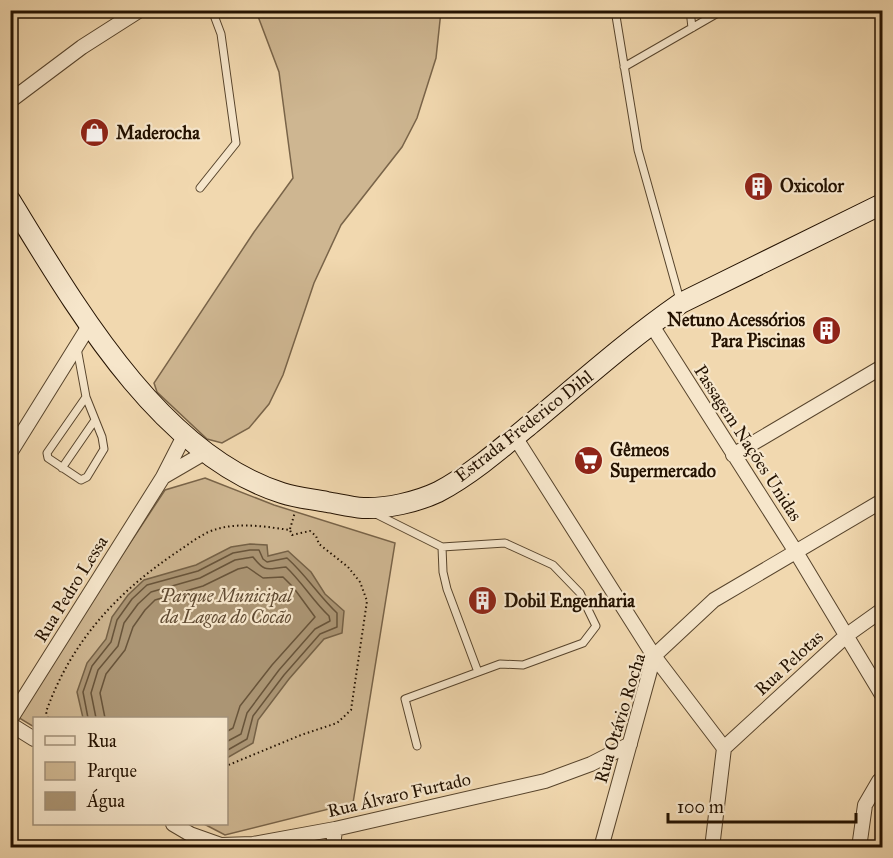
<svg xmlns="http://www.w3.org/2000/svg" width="893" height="858" font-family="'IM FELL Great Primer',serif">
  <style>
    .green { fill: #ceb691; stroke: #796449; stroke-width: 1.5 }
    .water { fill: #ab9574; stroke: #756146; stroke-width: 1.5 }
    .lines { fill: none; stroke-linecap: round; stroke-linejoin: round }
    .shore { stroke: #68543a; stroke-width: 1.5 }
    .service-casing { stroke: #57442c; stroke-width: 9 }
    .minor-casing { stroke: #57442c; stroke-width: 16 }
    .secondary-casing { stroke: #241201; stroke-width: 22 }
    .path { stroke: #241201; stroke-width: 2; stroke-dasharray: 1.5 3; stroke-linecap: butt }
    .service { stroke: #f6e6cb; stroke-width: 7 }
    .minor { stroke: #f6e6cb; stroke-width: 14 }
    .secondary { stroke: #f6e6cb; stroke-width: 20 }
    .labels { text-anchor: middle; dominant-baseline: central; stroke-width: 4.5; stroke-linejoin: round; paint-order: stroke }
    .poi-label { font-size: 18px; font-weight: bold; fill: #241201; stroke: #f6e6cb; text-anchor: start }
    .street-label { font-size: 18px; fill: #241201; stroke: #f6e6cb }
    .park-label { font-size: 18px; font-style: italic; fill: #604b33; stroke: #f6e6cb }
  </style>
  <rect width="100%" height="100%" fill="#f1d8af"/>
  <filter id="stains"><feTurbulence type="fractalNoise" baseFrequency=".00333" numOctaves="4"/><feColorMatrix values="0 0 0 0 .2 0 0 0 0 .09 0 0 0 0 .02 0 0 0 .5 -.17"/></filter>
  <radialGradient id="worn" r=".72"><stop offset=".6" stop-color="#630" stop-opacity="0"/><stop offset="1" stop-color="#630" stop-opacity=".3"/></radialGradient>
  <path class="green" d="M256,11H441L436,58L417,118L402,147L341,225L314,283L283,375L269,404L249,428L222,443L207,439L157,392L154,383L254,232L293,178L279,72Z
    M205,478L274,505L395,543L353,803L225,835L204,824H226V718H34V727L16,716L165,490Z"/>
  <path class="water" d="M250,544L267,545L268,556L288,551L311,572L325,594L344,611L342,633L324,639L289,679L258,720L253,743L227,758L226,718H83L77,692L87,663L106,639L112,617L128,595L144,580L196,565L231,547Z"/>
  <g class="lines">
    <path class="shore" d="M88,718L83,692L92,666L111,642L117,620L132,599L147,585L198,571L233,553L250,550H259L263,559L267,562L287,558C307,576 318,595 337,613V627L320,634L284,675L253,716L247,739L226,751
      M96,718L91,693L98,670L118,646L124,623L138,604L151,592L200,578L235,560L253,557C266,574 268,568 286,567C302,582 313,601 329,616L330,621L315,629L279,670L247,713L241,734L226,742
      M105,718L100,693L106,674L125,650L133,627L145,610L155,600L203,586L238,569L247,567L263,578L283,577L293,587L315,617L272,665L240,706L233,728L226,732"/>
    <defs>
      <path id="service" d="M615,10L638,150L680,300
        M690,10L692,28
        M624,67L723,10
        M200,188L236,143L221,34L212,10
        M77,348L86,397L47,453L48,458L81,480L87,477L104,449L102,437L86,397
        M62,468L95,420
        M374,513L442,547L505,543L553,565L580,593L596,626L583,643L523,665L500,664L405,699L417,746
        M442,547L443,572L447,589L478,672"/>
      <path id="minor" d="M10,101L82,47L140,10
        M651,324L796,552L882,695
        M515,437L654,656L724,748L712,848
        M10,453L89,326
        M733,455L882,367
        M163,477L206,452
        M10,720L163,477L185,434
        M10,724L34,739
        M724,748L847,635L882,610
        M173,824L190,834L221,845L253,844L335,829L545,781L591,764L630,744
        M333,848L335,829
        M601,848L654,656L714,600L882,501
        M859,848L865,805L879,781L882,779"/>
      <path id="secondary" d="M10,200C74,304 159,454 282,493C297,498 312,499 327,502C339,504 351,507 363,508C386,509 417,502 438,492C472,474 503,447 533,422C581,382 629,339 681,303L882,204"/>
    </defs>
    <use href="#service" class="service-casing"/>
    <use href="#minor" class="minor-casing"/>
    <use href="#secondary" class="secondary-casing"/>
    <path class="path" d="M290,529L295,512
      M48,718L46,712C71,642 116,593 177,552C189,544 204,532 217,529C241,522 267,527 290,530L292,535L310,531L316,536L319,544L348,567L360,582L367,601L351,710L337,723L301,735L226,766"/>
    <use href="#service" class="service"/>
    <use href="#minor" class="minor"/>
    <use href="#secondary" class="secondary"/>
  </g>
  <defs>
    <symbol id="shop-disc" viewBox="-11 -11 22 22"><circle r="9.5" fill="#8f2418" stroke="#f6e6cb"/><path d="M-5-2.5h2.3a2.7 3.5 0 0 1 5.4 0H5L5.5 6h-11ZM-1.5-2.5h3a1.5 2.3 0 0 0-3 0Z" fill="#fff"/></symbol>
    <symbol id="building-disc" viewBox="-11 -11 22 22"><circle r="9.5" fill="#8f2418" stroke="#f6e6cb"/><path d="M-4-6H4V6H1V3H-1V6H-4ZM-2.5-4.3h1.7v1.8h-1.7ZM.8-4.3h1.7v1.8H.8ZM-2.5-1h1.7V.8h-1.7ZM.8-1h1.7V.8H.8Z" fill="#fff"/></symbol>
    <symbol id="supermarket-disc" viewBox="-11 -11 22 22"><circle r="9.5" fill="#8f2418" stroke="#f6e6cb"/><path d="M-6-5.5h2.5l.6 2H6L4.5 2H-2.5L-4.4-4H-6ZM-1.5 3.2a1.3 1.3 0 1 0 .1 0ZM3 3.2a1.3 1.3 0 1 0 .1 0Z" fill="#fff"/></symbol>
  </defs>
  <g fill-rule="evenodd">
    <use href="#shop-disc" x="78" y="116" width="33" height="33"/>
    <use href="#building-disc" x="742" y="170" width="33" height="33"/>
    <use href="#building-disc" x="810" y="314" width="33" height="33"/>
    <use href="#supermarket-disc" x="572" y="444" width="33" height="33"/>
    <use href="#building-disc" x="466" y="584" width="33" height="33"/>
  </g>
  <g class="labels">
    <g class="poi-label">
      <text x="116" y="133">Maderocha</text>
      <text x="780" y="186">Oxicolor</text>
      <text x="805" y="320" text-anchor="end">Netuno Acessórios<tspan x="805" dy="21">Para Piscinas</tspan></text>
      <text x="610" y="450">Gêmeos<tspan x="610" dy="21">Supermercado</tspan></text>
      <text x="504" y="601">Dobil Engenharia</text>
    </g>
    <g class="street-label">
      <text transform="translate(524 426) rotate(-38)">Estrada Frederico Dihl</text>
      <text transform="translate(748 443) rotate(57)">Passagem Nações Unidas</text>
      <text transform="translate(71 589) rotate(-58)">Rua Pedro Lessa</text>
      <text transform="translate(789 663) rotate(-43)">Rua Pelotas</text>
      <text transform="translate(620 718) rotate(-73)">Rua Otávio Rocha</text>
      <text transform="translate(399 795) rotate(-13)">Rua Álvaro Furtado</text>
    </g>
    <g class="park-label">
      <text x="226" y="596">Parque Municipal<tspan x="226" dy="21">da Lagoa do Cocão</tspan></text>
    </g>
  </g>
  <rect width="893" height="858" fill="none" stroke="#f1d8af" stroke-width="36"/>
  <rect x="12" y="12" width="869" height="834" fill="none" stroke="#241201" stroke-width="3"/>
  <rect x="18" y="18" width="857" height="822" fill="none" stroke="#241201" stroke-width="1.5"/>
  <rect x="33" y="717" width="195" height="108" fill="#f6e6cb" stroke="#a2917a" stroke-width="1.5"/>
  <rect x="45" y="736" width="30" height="9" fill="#f6e6cb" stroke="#a2917a" stroke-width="1.5"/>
  <text x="87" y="747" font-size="18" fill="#241201">Rua</text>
  <rect x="45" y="762" width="30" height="18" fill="#ceb691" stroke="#a2917a" stroke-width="1.5"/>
  <text x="87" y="777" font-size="18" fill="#241201">Parque</text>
  <rect x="45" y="792" width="30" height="18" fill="#ab9574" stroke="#a2917a" stroke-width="1.5"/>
  <text x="87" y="807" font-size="18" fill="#241201">Água</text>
  <path d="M668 813v9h188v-9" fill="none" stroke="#241201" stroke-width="3"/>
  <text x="677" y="813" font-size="18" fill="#241201" stroke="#f6e6cb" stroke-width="4.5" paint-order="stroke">100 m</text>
  <rect width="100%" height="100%" filter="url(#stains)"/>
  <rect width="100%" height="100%" fill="url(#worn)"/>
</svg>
